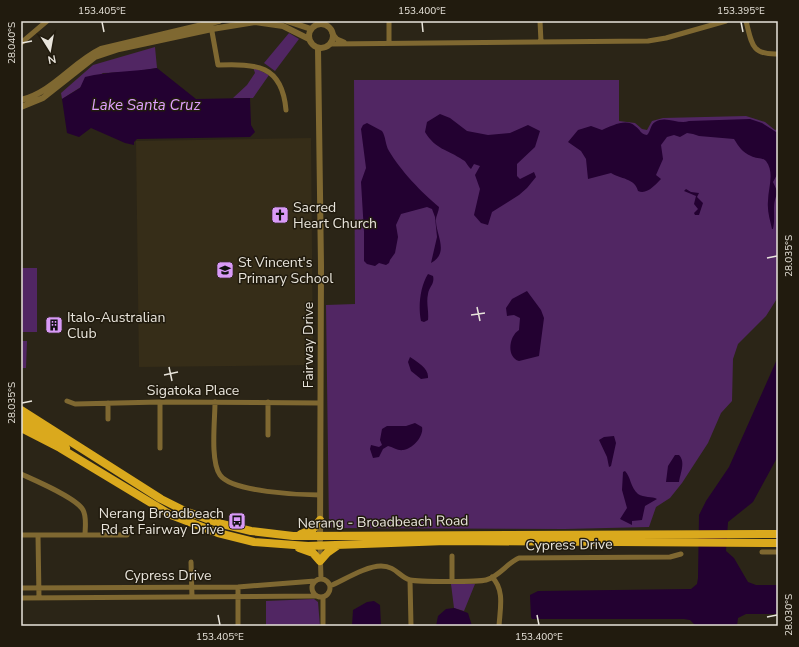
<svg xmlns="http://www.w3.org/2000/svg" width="799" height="647" font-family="'Nunito Sans',sans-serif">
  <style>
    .built { fill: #362d18 }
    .green { fill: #512663 }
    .water { fill: #230131 }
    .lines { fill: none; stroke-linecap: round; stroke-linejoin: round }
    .minor { stroke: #7f6831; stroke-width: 5 }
    .tertiary { stroke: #7f6831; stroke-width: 6 }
    .primary { stroke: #daa91d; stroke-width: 8 }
    .ticks { fill: none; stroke: #e8e4db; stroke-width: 1.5 }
    .labels { text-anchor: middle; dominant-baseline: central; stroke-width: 3; stroke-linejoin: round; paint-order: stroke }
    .poi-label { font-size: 14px; fill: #e8e4db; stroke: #211b0e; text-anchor: start }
    .street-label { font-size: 14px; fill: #e8e4db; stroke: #211b0e }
    .water-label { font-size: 15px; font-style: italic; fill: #e1a1ff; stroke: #211b0e }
    .neatline { fill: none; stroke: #e8e4db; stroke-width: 1.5 }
    .ticks-label { font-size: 10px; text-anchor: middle; fill: #e8e4db }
  </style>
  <rect width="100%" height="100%" fill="#2b2517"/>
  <path class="built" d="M311,138L313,365L139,367L136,141Z"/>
  <path class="green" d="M289,33L299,39L275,71L264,63Z
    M155,47L157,68L133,72L103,73L62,99L61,93L93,65Z
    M253,67L269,75L253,98H233L247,85L255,73Z
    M354,80H619V121L635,123L642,129L647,130L652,121L663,118L746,116L765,122L775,130L778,129V297L766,316L738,344L733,359L732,401L721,413L708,443L682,483L670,498L656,507L649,527L565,529L329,528L326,305L355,304Z
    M21,268H37V332H21Z
    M21,341H27L26,368H21Z
    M451,584H475L464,611L454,608Z
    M314,599L318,602L320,626H266V601Z"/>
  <path class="water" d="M157,68L196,99L250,98L251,125L255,132L250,137L137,139L134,142V145L125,143L91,128L79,137L67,133L62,99L80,88L85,77C109,71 133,72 157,68Z
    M440,114L450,118L467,131L488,135L510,133L528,125L540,131L535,147L517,164V176L520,179L534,172L536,177L527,188L519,195L492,212L488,225L481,223L474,215L480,189L475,175L480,166L474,164L471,169C467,166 467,162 463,160C447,149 436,150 425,132L427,122Z
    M750,119L762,123L776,132L778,131V173L773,182L778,193C771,203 776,217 773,229H772C770,220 767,211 768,201C768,188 775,173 766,161C762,157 756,159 751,156C742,152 739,147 734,139L699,136L693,134L687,133L680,137L674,135L667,137L661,145L663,159L656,175L661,179C655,185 647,195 638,191C635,178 620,179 611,173L588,179L586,159L581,151L568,142L578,130L591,126L602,130C612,126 626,118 635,126C641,130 640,134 647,135C651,131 650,125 655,122C666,115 678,125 689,121Z
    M367,123L382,131C386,137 385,144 389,151C400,170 422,193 439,207C439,212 435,217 436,222C437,237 449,253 431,263L437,237L435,217L432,209L427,207L401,214L396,225L398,237L395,253L390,260L389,263L386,265L379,263L375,266L367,264L364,261V232L361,182L366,168L361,129L363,125Z
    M686,189L691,192L699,193L697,197L703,203L699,215H695L694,213L698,209L694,204L696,196L684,191Z
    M428,274L433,276C435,284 429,287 428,294C426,303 429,311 428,320L424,322L421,321C418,307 420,287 428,274Z
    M527,291L541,310L544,318L539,356L519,361C506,357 509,336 519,330L520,318L514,315L507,316L506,308L512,299Z
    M410,357C417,362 429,368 428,378L421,379L411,371L408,362Z
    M778,357V456L753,502L728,522L726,551L734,558L748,582L756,585H778V614H746L738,618L737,626H696L690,620L684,619H532L531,617L530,595L538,591L691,589L697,584L698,578L699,515L706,501L729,467Z
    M415,423L422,427C424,436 413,449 403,450C398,451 393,447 388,446L383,449L379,457L373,458L370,449L371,445L379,447L382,445L380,440L382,429L387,426H406Z
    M614,436L616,443L611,466L609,467L607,457L599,440L604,437Z
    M675,455H679C686,462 680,474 679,482H666L668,466Z
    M625,471C631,477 630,487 638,494C644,498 652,496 657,499L645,506L642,520L632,521V525L620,519L627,508L622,490L623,472Z
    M374,601L380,605L381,626H352L353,610L367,602Z
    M454,608L468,613L472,626H436L438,616L446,609Z"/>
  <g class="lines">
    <path class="minor" d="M540,21L541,42
      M746,21C752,44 751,55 778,54
      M211,26L218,65C256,64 282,64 286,110
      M332,33L337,39L344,42
      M389,42V21
      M21,43L47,21
      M330,44L648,41L666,38L726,21
      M67,401L75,404L160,402L320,403
      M160,402V448
      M215,402C215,420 210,461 220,475C232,492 300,495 320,495
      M268,402V435
      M108,419V403
      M21,474C34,480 77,498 83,510C87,517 85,528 85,535
      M21,535H127
      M38,535L39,598
      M320,546L321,579
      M762,552H778
      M191,562L192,597
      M492,577C505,590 500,609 499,626
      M312 588a9 9 0 1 1 18 0a9 9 0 1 1-18 0Z
      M410,580L411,626
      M452,580V556
      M330,586C344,580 366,566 381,566C396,566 399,577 410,580C418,582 479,582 486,580C500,576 507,563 519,558L670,557L681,554
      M238,587V626
      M21,588L238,587L315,581
      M323,597V626
      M21,598L315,596"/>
    <path class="tertiary" d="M287,21L311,29
      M309 36a12 12 0 1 1 24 0a12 12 0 1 1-24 0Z
      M318,48L321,266L320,540
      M21,100C53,92 72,63 101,49L219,21
      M21,107L43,98L95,57L119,49L212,29L255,22L283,26L309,39"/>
    <path class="primary" d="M21,410L161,499L185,511L218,523L251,531L293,536L778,534
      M21,419L54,438L66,448
      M21,428L60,448L171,515L218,533L254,542L308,546L446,541L778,543
      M301,534L313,529L320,520
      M299,548L313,553L320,561L327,553L337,546"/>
  </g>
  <path class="ticks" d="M102,22L104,32M422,22L423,32M741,22L743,32M22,43L32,41M767,258L777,256M477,307L480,321M471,315L485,313M169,367L172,381M164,375L178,372M22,403L32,401M218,615L220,625M537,615L539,625M767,617L777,615"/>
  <defs>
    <symbol id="church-square" viewBox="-11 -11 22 22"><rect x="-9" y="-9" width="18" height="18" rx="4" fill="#d99af7" stroke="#211b0e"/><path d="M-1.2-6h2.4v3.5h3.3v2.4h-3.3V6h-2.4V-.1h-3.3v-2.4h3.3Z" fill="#111"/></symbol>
    <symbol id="school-square" viewBox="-11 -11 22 22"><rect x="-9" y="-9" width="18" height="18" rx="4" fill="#d99af7" stroke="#211b0e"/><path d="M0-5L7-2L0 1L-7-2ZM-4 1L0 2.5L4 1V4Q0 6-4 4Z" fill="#111"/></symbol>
    <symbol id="building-square" viewBox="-11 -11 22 22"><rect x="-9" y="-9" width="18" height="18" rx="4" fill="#d99af7" stroke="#211b0e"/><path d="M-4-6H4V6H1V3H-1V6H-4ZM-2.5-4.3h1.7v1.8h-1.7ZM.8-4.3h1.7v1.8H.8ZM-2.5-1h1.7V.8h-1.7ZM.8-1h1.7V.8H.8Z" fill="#111"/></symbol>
    <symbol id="bus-square" viewBox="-11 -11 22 22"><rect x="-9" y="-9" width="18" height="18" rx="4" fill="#d99af7" stroke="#211b0e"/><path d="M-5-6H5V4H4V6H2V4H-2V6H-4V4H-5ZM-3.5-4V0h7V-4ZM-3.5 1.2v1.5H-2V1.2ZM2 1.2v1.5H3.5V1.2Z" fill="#111"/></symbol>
  </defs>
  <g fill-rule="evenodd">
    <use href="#church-square" x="270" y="205" width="20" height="20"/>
    <use href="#school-square" x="215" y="260" width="20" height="20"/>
    <use href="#building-square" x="44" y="315" width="20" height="20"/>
    <use href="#bus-square" x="227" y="511" width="20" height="20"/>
  </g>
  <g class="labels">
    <g class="poi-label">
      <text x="293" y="207">Sacred<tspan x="293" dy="16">Heart Church</tspan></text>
      <text x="238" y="262">St Vincent's<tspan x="238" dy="16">Primary School</tspan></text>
      <text x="67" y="317">Italo-Australian<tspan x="67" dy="16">Club</tspan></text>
      <text x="224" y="513" text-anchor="end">Nerang Broadbeach<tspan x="224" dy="16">Rd at Fairway Drive</tspan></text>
    </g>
    <g class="street-label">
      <text transform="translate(308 345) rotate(-90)">Fairway Drive</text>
      <text x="193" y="390">Sigatoka Place</text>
      <text transform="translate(383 522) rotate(-1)">Nerang - Broadbeach Road</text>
      <text transform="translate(569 545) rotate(-1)">Cypress Drive</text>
      <text x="168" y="575">Cypress Drive</text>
    </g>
    <g class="water-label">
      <text x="146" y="105">Lake Santa Cruz</text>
    </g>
  </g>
  <rect width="799" height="647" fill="none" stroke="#211b0e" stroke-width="44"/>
  <g transform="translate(50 50) rotate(169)" stroke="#211b0e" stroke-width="3" paint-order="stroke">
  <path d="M0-3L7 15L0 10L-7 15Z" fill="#e8e4db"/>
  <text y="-6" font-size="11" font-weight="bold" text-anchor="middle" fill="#e8e4db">N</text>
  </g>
  <rect x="22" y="22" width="755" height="603" class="neatline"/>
  <g class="ticks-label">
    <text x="102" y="14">153.405°E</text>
    <text x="422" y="14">153.400°E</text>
    <text x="741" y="14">153.395°E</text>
    <text transform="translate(11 43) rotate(-90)" y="4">28.040°S</text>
    <text transform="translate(788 256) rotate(-90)" y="4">28.035°S</text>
    <text transform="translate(11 403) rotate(-90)" y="4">28.035°S</text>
    <text transform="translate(788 615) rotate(-90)" y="4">28.030°S</text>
    <text x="220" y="640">153.405°E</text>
    <text x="539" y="640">153.400°E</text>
  </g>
</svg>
